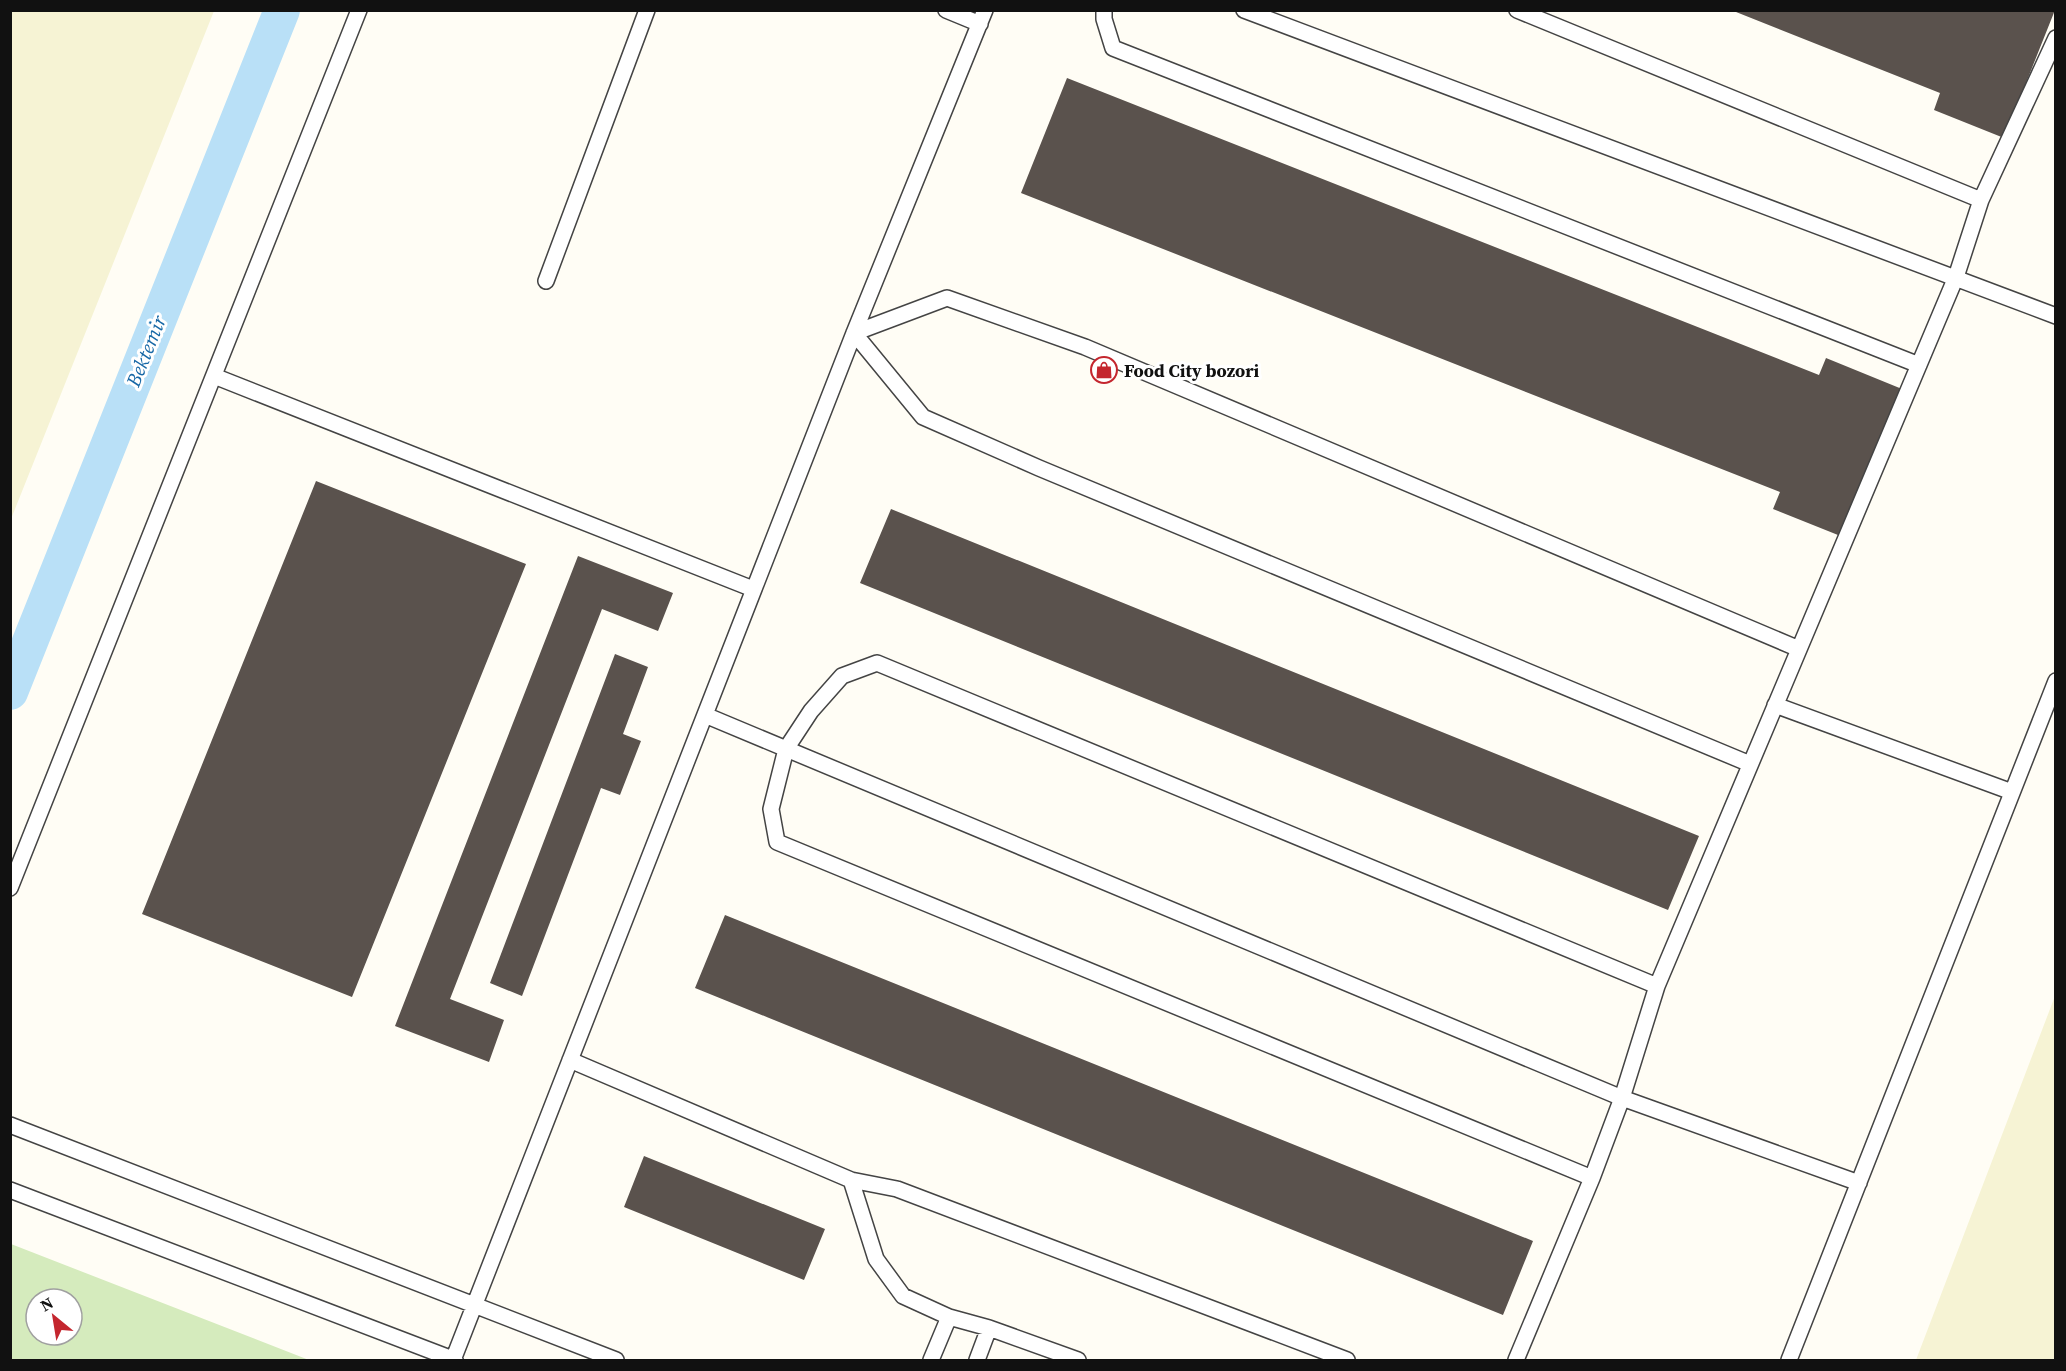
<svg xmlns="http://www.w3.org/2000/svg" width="2066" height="1371" font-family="'Source Serif 4',serif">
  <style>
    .farmland { fill: #f6f3d4 }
    .green { fill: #d5ebbd; fill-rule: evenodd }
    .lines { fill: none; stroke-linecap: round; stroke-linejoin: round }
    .canal { stroke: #b9e0f7; stroke-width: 36 }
    .building { fill: #5a524d }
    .lane-casing { stroke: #444; stroke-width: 18 }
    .lane { stroke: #fff; stroke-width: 15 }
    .labels { text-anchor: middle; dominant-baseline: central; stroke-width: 6; stroke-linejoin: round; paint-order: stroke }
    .poi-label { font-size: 18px; font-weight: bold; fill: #111; stroke: #fff; text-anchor: start }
    .water-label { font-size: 20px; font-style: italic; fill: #1768a6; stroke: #fff }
  </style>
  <rect width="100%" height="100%" fill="#fffdf5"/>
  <path class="farmland" d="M11,10L214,11L11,519L10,11Z
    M2055,996V1360H1916Z"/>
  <path class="green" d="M10,1244H11L309,1360H11ZM36,1299H72V1335H36Z"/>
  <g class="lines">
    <path class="canal" d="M10,692L282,10"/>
  </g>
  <path class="building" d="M1731,10H2055L2004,138L1934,110L1940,93Z
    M1067,78L1819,375L1826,358L1902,389L1843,537L1773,509L1780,492L1021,193Z
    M316,481L526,564L352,997L142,914Z
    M891,509L1699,836L1668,910L860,583Z
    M578,556L673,593L658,631L602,609L450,999L504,1020L489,1062L395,1026Z
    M615,654L648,667L623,734L641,741L620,795L601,788L522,996L490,983Z
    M725,915L1533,1241L1503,1315L695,988Z
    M644,1156L825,1229L804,1280L624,1207Z"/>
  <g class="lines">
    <defs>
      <path id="lane" d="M946,10L980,24
        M1104,10V19L1113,48L1919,365
        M1244,10L2056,316
        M1517,10L1981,200
        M546,281L647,10
        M214,376L753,589
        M1775,705L2012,792
        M705,715L1622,1098L1859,1183
        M1750,764L1039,468L923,417L854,333L947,298L1085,347L1799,649
        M10,888L359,10
        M570,1060L851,1180L876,1259L903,1296L949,1317L931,1360
        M10,1125L616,1360
        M1592,1178L777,842L771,809L786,749L811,711L842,676L877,663L1657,986
        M851,1180L897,1189L1347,1360
        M10,1190L455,1360
        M949,1317L989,1328L977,1360
        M989,1328L1078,1360
        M453,1360L854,333L985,10
        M1516,1360L1592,1178L1622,1098L1657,986L1956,277L1981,200L2056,38
        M1789,1360L2056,681"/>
    </defs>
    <use href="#lane" class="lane-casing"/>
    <use href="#lane" class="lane"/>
  </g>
  <defs>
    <symbol id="shop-ring" viewBox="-11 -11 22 22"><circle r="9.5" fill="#fff" stroke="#c4262e" stroke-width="1.5"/><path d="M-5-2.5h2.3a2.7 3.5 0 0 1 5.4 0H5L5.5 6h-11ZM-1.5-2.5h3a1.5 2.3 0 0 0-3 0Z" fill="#c4262e"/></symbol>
  </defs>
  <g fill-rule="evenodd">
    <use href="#shop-ring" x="1089" y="355" width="30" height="30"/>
  </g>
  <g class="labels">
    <g class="poi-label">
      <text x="1124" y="370">Food City bozori</text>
    </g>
    <g class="water-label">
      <text transform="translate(146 351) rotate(-68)">Bektemir</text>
    </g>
  </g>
  <rect width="2066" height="1371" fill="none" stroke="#111111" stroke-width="24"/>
  <g transform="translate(54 1317) rotate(330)"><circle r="28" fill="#ffffff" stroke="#a0a0a0" stroke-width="1.5"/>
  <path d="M0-4.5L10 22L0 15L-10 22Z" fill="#c4262e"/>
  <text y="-9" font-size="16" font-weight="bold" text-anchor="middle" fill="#111111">N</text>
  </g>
</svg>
